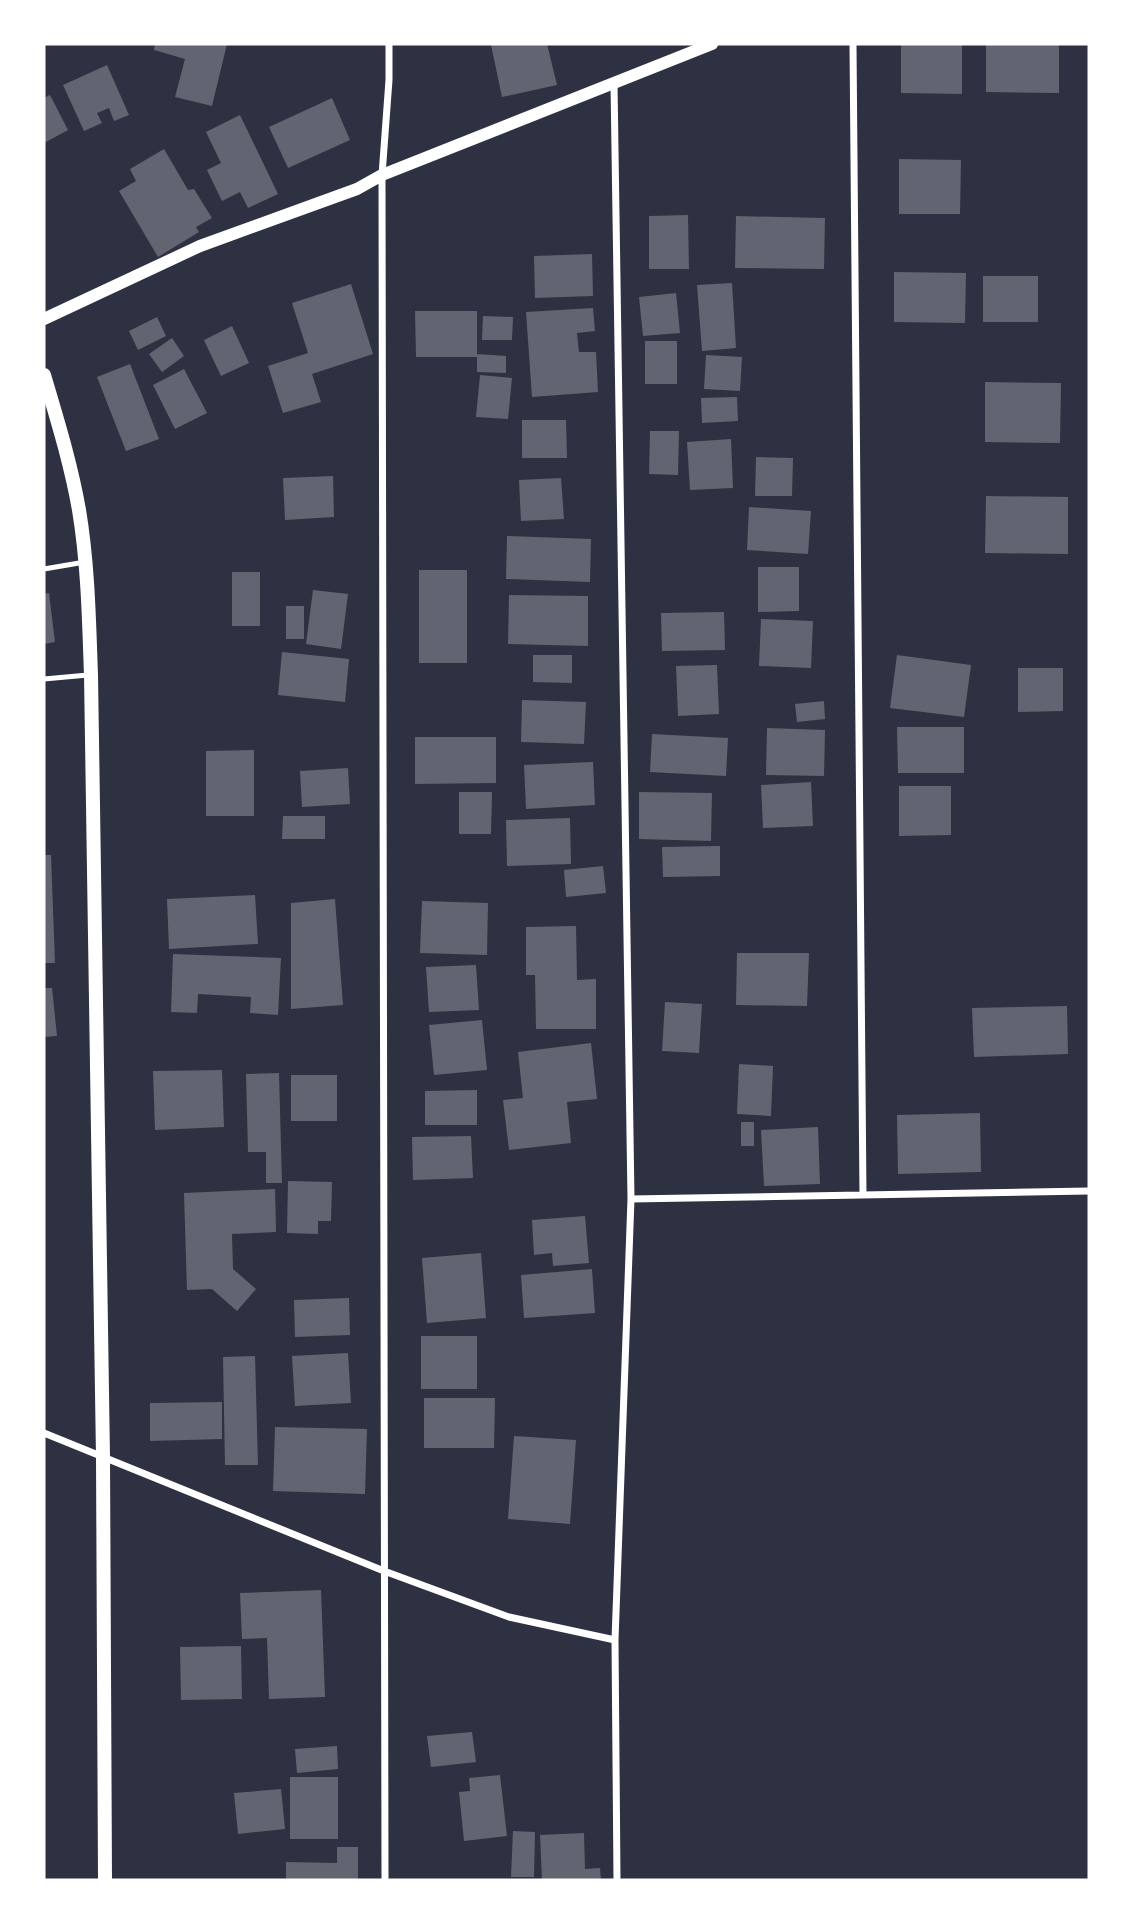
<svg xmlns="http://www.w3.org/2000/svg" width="1133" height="1924" font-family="'Space Grotesk',sans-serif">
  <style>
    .building { fill: #626471 }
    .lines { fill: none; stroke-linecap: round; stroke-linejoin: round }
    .service { stroke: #fff; stroke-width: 5 }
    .minor { stroke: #fff; stroke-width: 7 }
    .tertiary { stroke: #fff; stroke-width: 12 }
    .secondary { stroke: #fff; stroke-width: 14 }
  </style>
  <rect width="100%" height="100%" fill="#2d3142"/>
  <path class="building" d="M155,44H227L212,106L175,97L185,59L154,50Z
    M547,44L557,85L502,97L491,45Z
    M901,44H962V94L901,93Z
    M986,44H1059V93L986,92Z
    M107,65L129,115L114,121L109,108L97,113L102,123L84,131L63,85Z
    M50,95L68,130L44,143V98Z
    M332,98L350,140L288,168L269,127Z
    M240,115L278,194L248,208L240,192L222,201L207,170L221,163L206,132Z
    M164,149L188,190L194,189L212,218L196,227L199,232L158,257L119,191L136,181L130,169Z
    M899,159L961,160L960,214H899Z
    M688,215L689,269H649V216Z
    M736,216L825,218L824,269L735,268Z
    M592,254L593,296L535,298L534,256Z
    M894,272L966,273L965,323L894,322Z
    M983,276H1038V322H983Z
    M732,283L736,348L702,351L697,285Z
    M351,284L373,354L312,374L321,402L283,413L268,366L308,353L292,303Z
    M676,293L680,333L643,336L639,297Z
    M593,308L595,331L577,333L579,352H596L598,392L532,397L526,312Z
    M415,311H477V357H416Z
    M483,316L513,317L512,340H482Z
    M157,317L166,336L138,350L129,331Z
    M232,326L249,363L221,376L204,340Z
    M172,338L184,356L162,372L149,354Z
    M645,341H677V384H645Z
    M477,354L506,356V373L477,372Z
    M706,355L742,357L740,391L704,389Z
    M130,364L159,439L126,451L97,377Z
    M184,369L207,413L175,429L153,385Z
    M480,375L512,378L508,419L476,417Z
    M985,382L1061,383L1060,443L985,442Z
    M737,397L738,421L702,423L701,398Z
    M522,420H566L567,458H522Z
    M650,431H679L678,475L649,474Z
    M731,439L733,488L690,490L687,442Z
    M756,457L793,458L792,496H755Z
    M333,476L334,517L285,520L283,478Z
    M561,478L564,519L521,521L519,480Z
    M986,496L1068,497V554L985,553Z
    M749,507L811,511L808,554L747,550Z
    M507,536L591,539L590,582L506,579Z
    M758,567H799V611L758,612Z
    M419,570H467V663H419Z
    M232,572H260V626H232Z
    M313,590L348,594L341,649L306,644Z
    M49,593L55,642L44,644V594Z
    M509,595L588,596V646L508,644Z
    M286,606H304V639H286Z
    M724,612L725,650L662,651L661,613Z
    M761,619L813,621L811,668L759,666Z
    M282,652L349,659L345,702L278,695Z
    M533,655H572V683L533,682Z
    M897,655L971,665L964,717L890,708Z
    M717,665L719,714L678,716L676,666Z
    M1018,668H1063V711L1018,712Z
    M522,700L586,702L584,744L521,742Z
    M824,701L825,719L797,722L795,704Z
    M897,727H964V773H898Z
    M767,728L825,730L824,776L766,775Z
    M652,734L728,738L726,776L650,772Z
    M415,737H496V783L415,784Z
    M254,750V816H206V751Z
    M593,762L595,805L526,809L524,765Z
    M348,768L350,804L302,807L300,771Z
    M811,782L813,826L763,828L761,785Z
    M899,786H951V835L899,836Z
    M459,792H492L491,834H459Z
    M639,792L712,793L711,841L639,839Z
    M283,816H325V839H282Z
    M570,818L571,864L507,866L506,820Z
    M720,846V876L663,877L662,847Z
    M44,855H51L55,963H44Z
    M603,866L606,893L566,897L564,870Z
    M255,895L258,944L169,949L167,899Z
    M335,899L343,1005L291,1009V903Z
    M422,901L488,903L487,955L420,953Z
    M576,926L577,980L596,979V1029H536L535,975H526V927Z
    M737,953H809L807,1006L736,1005Z
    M173,954L281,958L278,1015L250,1013L251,997L198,994L197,1013L171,1012Z
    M476,965L479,1010L429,1012L426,967Z
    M44,988H52L57,1036L44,1037Z
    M665,1002L702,1004L699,1053L662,1051Z
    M1067,1006L1068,1054L974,1057L972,1008Z
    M482,1020L487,1070L434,1075L429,1025Z
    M591,1043L597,1099L567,1102L571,1143L509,1150L503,1100L523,1098L518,1052Z
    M739,1064L773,1066L771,1116L737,1114Z
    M222,1070L224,1127L155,1130L153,1071Z
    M279,1073L282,1183H266V1152H248L246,1074Z
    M291,1075H337V1121H291Z
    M477,1090V1125H425V1091Z
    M980,1113L981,1172L898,1174L897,1115Z
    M741,1122H754V1146H741Z
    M818,1127L820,1184L764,1186L761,1130Z
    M471,1136L473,1178L413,1180L412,1137Z
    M288,1181L332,1182L331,1221H318V1234L287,1233Z
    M275,1189L276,1232L232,1234L233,1269L256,1289L237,1311L212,1289L187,1290L184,1193Z
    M585,1216L589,1263L553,1266L552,1253L534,1255L532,1220Z
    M481,1253L486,1318L427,1323L422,1258Z
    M592,1269L595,1313L524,1318L521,1275Z
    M349,1298L350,1335L295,1337L294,1300Z
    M421,1336H477V1389H421Z
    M348,1353L351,1403L295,1406L292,1356Z
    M255,1356L258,1465H225L223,1357Z
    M424,1398H495L494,1448H424Z
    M222,1402V1439L150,1441V1403Z
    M275,1427L367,1429L365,1494L273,1491Z
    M514,1436L576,1440L570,1524L508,1519Z
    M321,1590L325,1697L269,1699L267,1638L242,1639L240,1593Z
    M241,1646L242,1699L181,1700L180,1647Z
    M472,1732L476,1762L431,1767L427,1736Z
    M337,1746L338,1769L297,1773L295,1749Z
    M500,1775L507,1836L464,1841L459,1792L470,1791L469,1778Z
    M290,1777H338V1839H290Z
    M281,1789L285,1829L238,1834L234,1793Z
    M513,1831L535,1832L534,1877H511Z
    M584,1833L585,1869L600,1868L601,1880H542L540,1835Z
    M337,1847H358V1880H286V1862L337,1863Z"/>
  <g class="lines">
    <path class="service" d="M44,569L85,562
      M44,679L88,675"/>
    <path class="minor" d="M853,44L863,1195
      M614,84L631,1199L615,1640L617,1880
      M631,1199L1089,1191
      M44,1433L384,1571L509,1617L615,1640
      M385,1880L382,175L389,80V44"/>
    <path class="tertiary" d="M44,319L200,246L357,189L382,175L712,44"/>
    <path class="secondary" d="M44,375C57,419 71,464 79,510C88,564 89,620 91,675L103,1457L105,1880"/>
  </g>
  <rect width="1133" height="1924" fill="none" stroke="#ffffff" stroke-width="91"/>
</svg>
